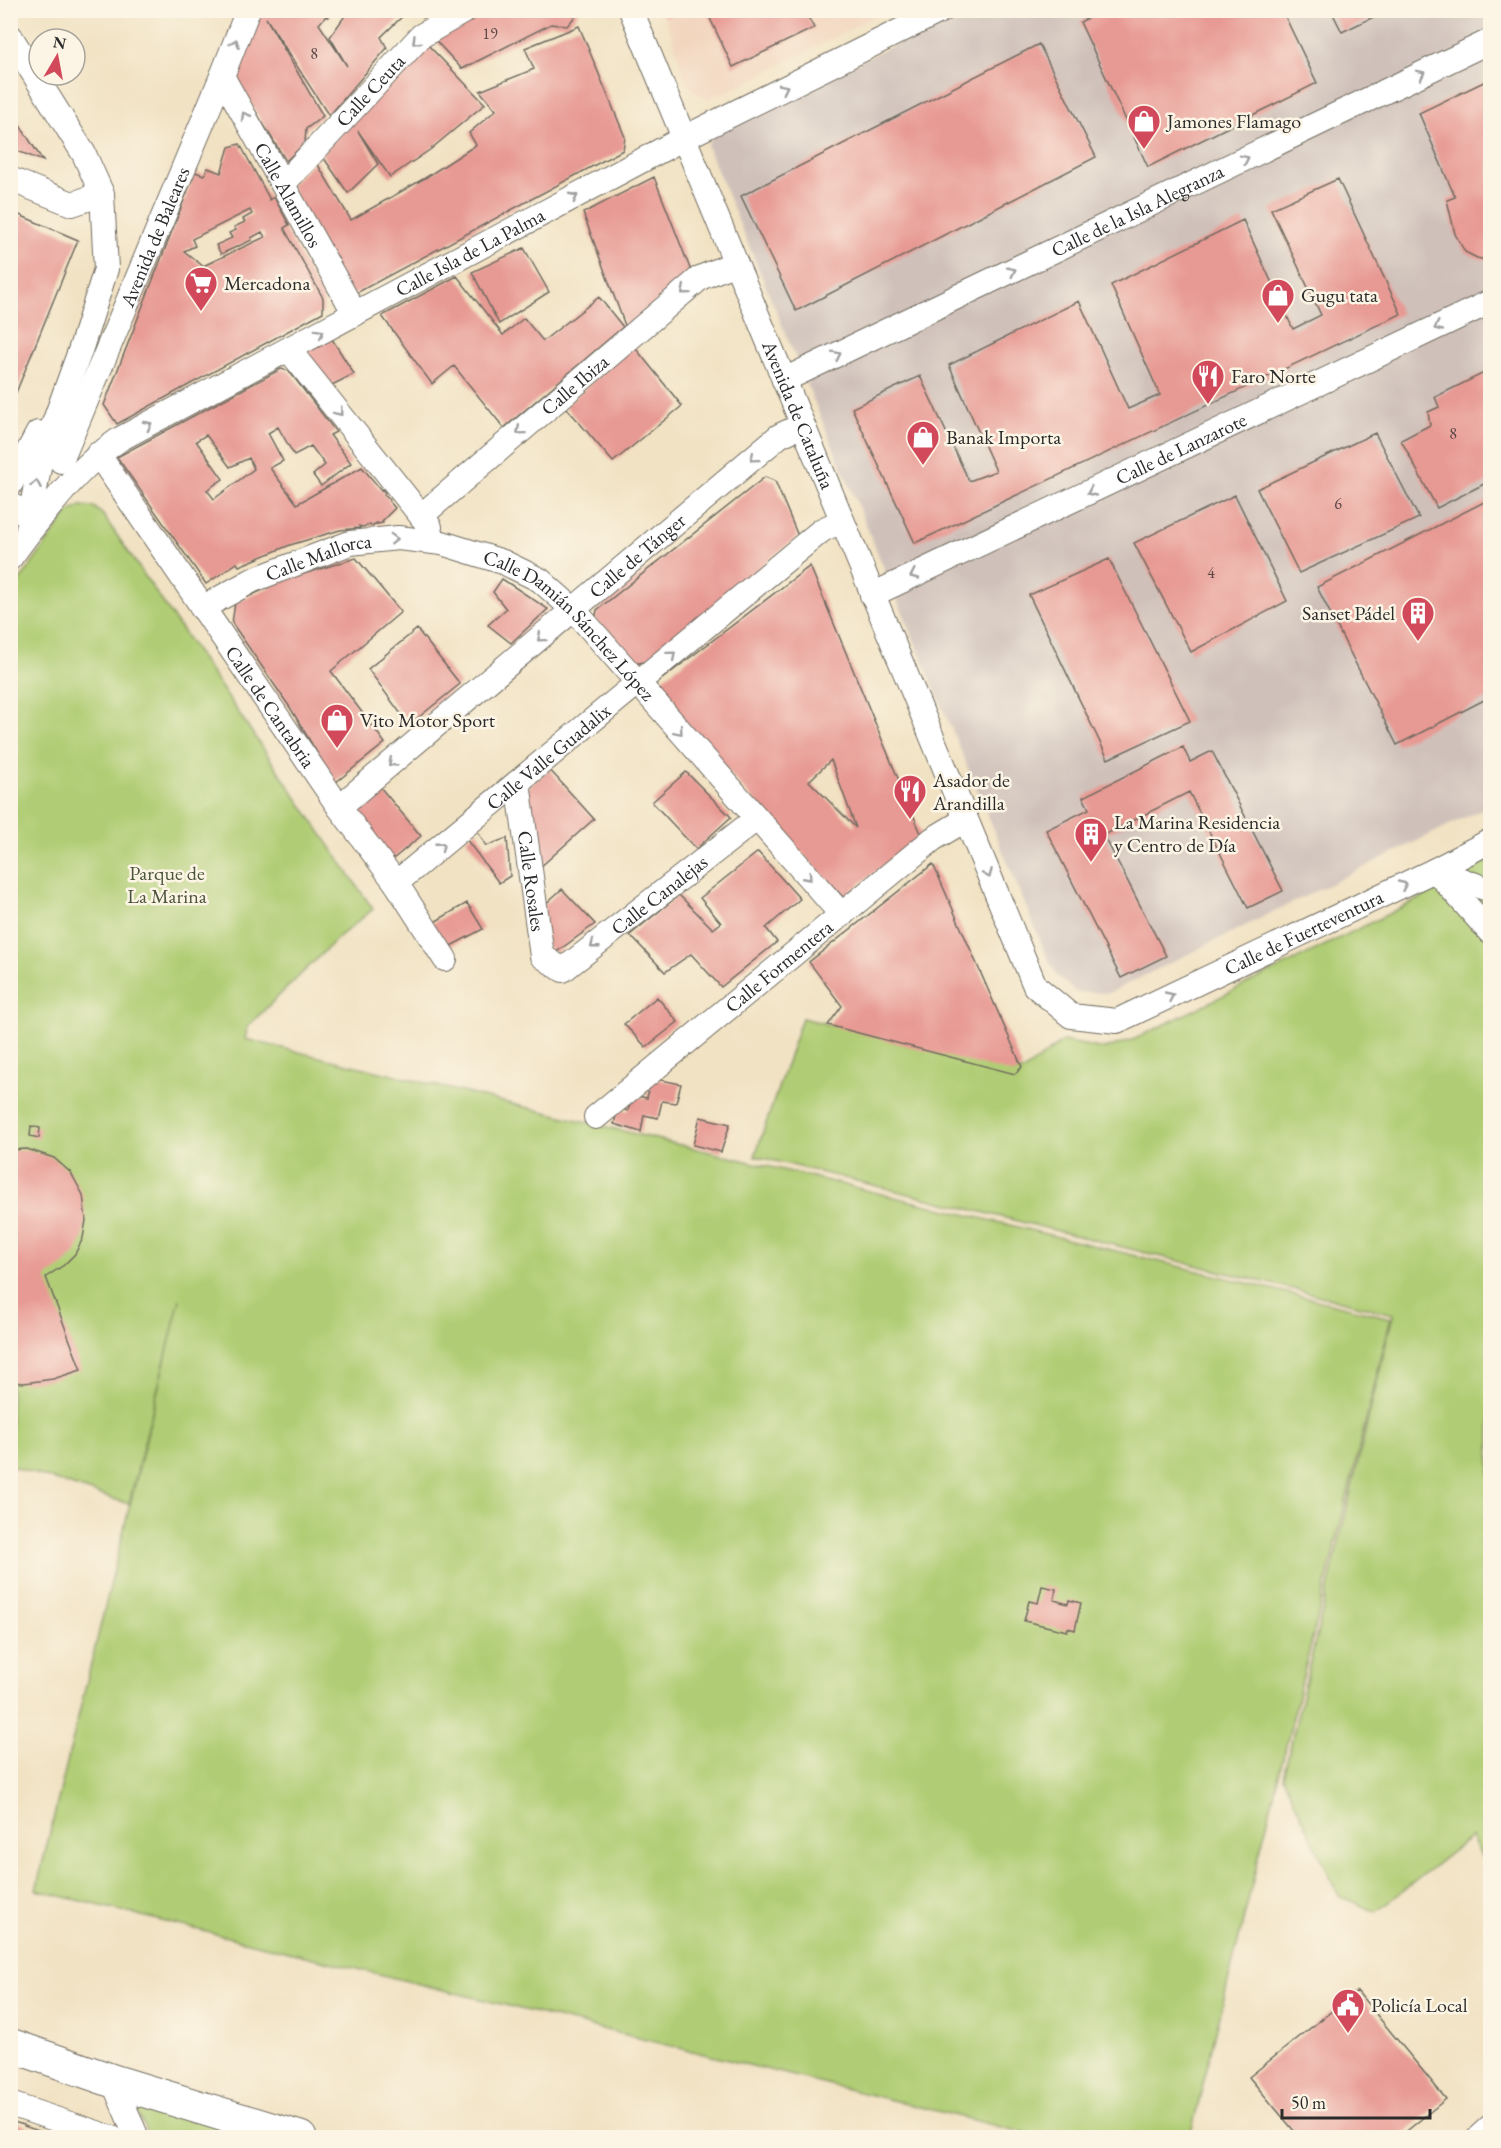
<svg xmlns="http://www.w3.org/2000/svg" width="1501" height="2148" font-family="'EB Garamond',serif">
  <style>
    .built { fill: #f2d5be }
    .industrial { fill: #cfc1ba }
    .green { fill: #b0cd74; stroke: #6e7c50; stroke-width: 1.5 }
    .building { fill: #e79993; fill-rule: evenodd }
    .lines { fill: none; stroke-linecap: round; stroke-linejoin: round }
    .street-casing { stroke: #706b60; stroke-width: 26 }
    .secondary-casing { stroke: #706b60; stroke-width: 35 }
    .street { stroke: #fff; stroke-width: 24 }
    .secondary { stroke: #fff; stroke-width: 33 }
    .oneway { stroke: #a0a0a0 }
    .labels { text-anchor: middle; dominant-baseline: central; stroke-width: 5; stroke-linejoin: round; paint-order: stroke }
    .number-label { font-size: 16px; fill: #5a4645 }
    .street-label { font-size: 20px; fill: #2b2b2b; stroke: #fcf5e5 }
    .poi-label { font-size: 20px; fill: #2b2b2b; stroke: #fcf5e5; text-anchor: start }
    .park-label { font-size: 20px; fill: #4c543d; stroke: #fcf5e5 }
  </style>
  <rect width="100%" height="100%" fill="#fcf5e5"/>
  <filter id="ink" filterUnits="userSpaceOnUse"><feTurbulence type="fractalNoise" baseFrequency=".0167" numOctaves="2"/><feDisplacementMap in="SourceGraphic" scale="12" xChannelSelector="R" yChannelSelector="G"/><feConvolveMatrix kernelMatrix="1 2 1 2 8 2 1 2 1" color-interpolation-filters="sRGB"/></filter>
  <filter id="wash" filterUnits="userSpaceOnUse"><feTurbulence type="fractalNoise" baseFrequency=".008" numOctaves="4" result="noise"/><feDisplacementMap in="SourceGraphic" scale="24" xChannelSelector="R" yChannelSelector="G"/><feGaussianBlur stdDeviation="1.35" result="paint"/><feColorMatrix in="noise" values="0 0 0 0 0 0 0 0 0 0 0 0 0 0 0 0 0 1.4 0 .05"/><feComposite in="paint" operator="in"/></filter>
  <g filter="url(#wash)">
    <rect width="100%" height="100%" fill="#f1e2c3"/>
    <path class="built" d="M662,11H885L737,87L707,99L687,85L672,35Z"/>
    <path class="industrial" d="M965,11H1490V805L1109,993L1076,992L1057,976L1048,959L707,146L717,130Z"/>
    <path class="green" d="M81,506L94,507L103,515L373,909L340,936L248,1026L245,1039L1391,1318L1190,2137H1042L36,1890L180,1299L129,1504L11,1466V593L69,512Z
      M1490,859V1872L1471,1837L1376,1912L1339,1896L1283,1777L1393,1314L755,1156L802,1018L1022,1072L1063,1041L1104,1049L1135,1039L1439,889Z
      M130,2097L252,2137L155,2138L148,2135Z"/>
    <g id="blocks">
      <path class="building" d="M257,10H320L326,16L319,24L347,66L330,37L349,10H409L381,37L387,48L329,116L266,18L323,116L306,129L305,143L286,161L230,70Z
        M321,10H333L328,17Z
        M418,10H436L423,18Z
        M487,10H577L578,13L567,26L551,24L462,69L435,40Z
        M662,10H682V11L665,17Z
        M706,10H824V11L808,17L814,28L733,67Z
        M1104,10H1282L1317,83L1148,167L1080,22Z
        M1331,10H1388L1342,32Z
        M579,26L625,137L623,150L347,298L290,185L315,160L351,220L425,178L476,145L469,133L496,110L480,91L534,69L525,48Z
        M427,44L485,104L431,149L390,177L358,131L378,164L348,193L321,154Z
        M1039,44L1096,157L796,311L741,196Z
        M1490,79V261L1477,258L1465,252L1455,234L1447,200L1455,197L1419,113Z
        M10,110L43,161L10,148Z
        M240,144L269,198V200L274,197L289,225L284,228L323,298V312L117,424L104,405L195,172L204,175L208,168L221,173L229,147ZM250,210L252,214L243,219L245,222L234,227L236,230L229,233L232,238L216,245L221,254L252,240L251,238L262,232L265,237L203,266L184,251L195,246L192,239Z
        M654,177L691,271L626,328L583,213Z
        M1338,179L1401,314L915,543L852,408L920,376L969,481L996,471L949,365L1079,301L1128,409L1160,395L1111,285L1243,220L1293,329L1321,315L1271,209Z
        M10,211L78,240L11,405H10Z
        M524,248L549,292L499,324L472,272Z
        M457,276L503,335L524,318L543,341L599,297L623,327L504,428L454,366L432,384L382,316Z
        M332,339L354,374L328,387L301,351Z
        M633,345L682,406L613,462L565,406Z
        M281,369L289,371L336,432L330,435L351,463L321,486L313,475L325,465L311,446L294,455L278,427L268,433L283,461L270,468L297,504L362,467L381,490L382,489L385,493L384,495L390,500L389,501L395,508L382,521L383,523L377,524V523L371,526L370,524L363,527L359,526L360,528L340,530L290,545L239,566L237,563L206,584L117,457ZM206,435L230,467L249,458L254,469L214,499L207,490L223,479L196,441Z
        M1490,370V481L1437,508L1401,440L1430,425L1428,412L1439,407L1435,397Z
        M1375,433L1419,518L1299,573L1257,489Z
        M765,477L775,481L798,536L645,662L631,664L595,620L597,610Z
        M1235,495L1287,601L1191,652L1134,543Z
        M1490,499V697L1397,745L1317,587Z
        M356,558L401,612L331,671L385,743L335,783L291,709L232,623L235,603L284,580Z
        M1109,559L1190,721L1108,759L1029,595Z
        M810,566L922,836L843,897L769,818L653,686ZM831,760L856,828L809,781Z
        M502,579L548,609L511,643L488,625L506,609L493,592Z
        M417,629L460,684L409,725L368,669Z
        M1183,747L1190,762L1212,751L1283,891L1248,908L1189,792L1104,835L1166,956L1121,978L1046,830L1089,809L1083,797Z
        M549,769L594,819L538,869L527,788Z
        M686,772L731,817L696,849L652,802Z
        M380,787L421,836L393,859L385,857L352,811Z
        M477,830L486,846L507,838L510,876L499,883L466,839Z
        M758,852L800,899L766,928L777,942L721,987L691,954L665,972L630,935L679,895L713,929L721,923L700,898Z
        M933,864L1022,1067L1015,1074L828,1025L842,1006L809,962Z
        M562,889L595,924L555,953L546,945L543,906Z
        M467,903L483,929L447,948L431,924Z
        M657,997L678,1022L646,1047L624,1024Z
        M651,1078L681,1084L676,1103L662,1101L658,1118L644,1115L641,1132L614,1124L618,1108L628,1111L632,1095L647,1098Z
        M700,1117L730,1124L721,1152L693,1145Z
        M31,1126L40,1128L39,1138L30,1136Z
        M27,1149L54,1158L71,1173L83,1195L86,1220L83,1238L75,1254L64,1265L46,1277L81,1370L53,1379L24,1383L10,1382V1150Z
        M1042,1586L1056,1589L1054,1600L1068,1604L1069,1600L1081,1603L1075,1630L1068,1628L1067,1631L1024,1621L1029,1601L1038,1603Z
        M1357,1991L1446,2099L1398,2138H1300L1249,2077Z
        M10,2121L24,2125V2126L59,2138H10Z"/>
    </g>
  </g>
  <g filter="url(#ink)">
    <use href="#blocks" fill-opacity="0" stroke="#706b60" stroke-width="1.5"/>
    <g class="lines">
      <defs>
        <g id="street">
          <path id="s1" d="M631,10L1035,986L1071,1016L1117,1021L1435,870L1490,841"/>
          <path d="M10,36L84,154L102,194L106,269L81,348L40,462L27,535L10,558"/>
          <path id="s2" d="M222,76L355,314"/>
          <path d="M10,179L72,204L102,194"/>
          <path id="s3" d="M283,184L421,36L466,10"/>
          <path d="M289,350L430,527"/>
          <path id="s4" d="M784,380L1490,41"/>
          <path id="s5" d="M98,454L339,807L396,883L445,959"/>
          <path id="s6" d="M61,461L222,76L248,10"/>
          <path d="M10,485L38,433"/>
          <path d="M10,505L22,510L30,520"/>
          <path id="s7" d="M421,516L700,278L735,263"/>
          <path id="s8" d="M27,535C58,497 79,467 120,439L684,138L942,10"/>
          <path id="s9" d="M872,595L1490,302"/>
          <path id="s10" d="M202,608L253,580L350,543L398,538L442,543L503,562L540,580L574,610L842,915"/>
          <path id="s11" d="M518,783L542,956L563,970L756,819"/>
          <path id="s12" d="M339,807L779,436L802,425"/>
          <path d="M1435,870L1490,932"/>
          <path d="M1439,872L1490,890"/>
          <path id="s13" d="M396,883L822,530L842,521"/>
          <path id="s14" d="M596,1117L933,839L965,820"/>
          <path d="M113,2081L137,2138"/>
          <path d="M10,2104L112,2138"/>
          <path d="M1478,2138L1490,2127"/>
        </g>
        <path id="secondary" d="M10,2045L113,2081L300,2138"/>
      </defs>
      <use href="#street" class="street-casing"/>
      <use href="#secondary" class="secondary-casing"/>
      <use href="#street" class="street"/>
      <use href="#secondary" class="secondary"/>
    </g>
    <defs><path id="oneway-chevron" d="M-2-3.5L2.5 0L-2 3.5" fill="none" stroke-width="1.6" stroke-linecap="round" stroke-linejoin="round" transform="scale(1.5)"/></defs>
    <g class="oneway">
      <use href="#oneway-chevron" transform="translate(416 41) rotate(136)"/>
      <use href="#oneway-chevron" transform="translate(235 43) rotate(-69)"/>
      <use href="#oneway-chevron" transform="translate(1421 74) rotate(-26)"/>
      <use href="#oneway-chevron" transform="translate(784 88) rotate(-26)"/>
      <use href="#oneway-chevron" transform="translate(245 116) rotate(-120)"/>
      <use href="#oneway-chevron" transform="translate(1245 159) rotate(-26)"/>
      <use href="#oneway-chevron" transform="translate(574 197) rotate(-28)"/>
      <use href="#oneway-chevron" transform="translate(1012 271) rotate(-26)"/>
      <use href="#oneway-chevron" transform="translate(685 291) rotate(140)"/>
      <use href="#oneway-chevron" transform="translate(1438 327) rotate(155)"/>
      <use href="#oneway-chevron" transform="translate(320 333) rotate(-29)"/>
      <use href="#oneway-chevron" transform="translate(837 355) rotate(-26)"/>
      <use href="#oneway-chevron" transform="translate(339 412) rotate(52)"/>
      <use href="#oneway-chevron" transform="translate(148 425) rotate(-28)"/>
      <use href="#oneway-chevron" transform="translate(520 431) rotate(140)"/>
      <use href="#oneway-chevron" transform="translate(754 458) rotate(140)"/>
      <use href="#oneway-chevron" transform="translate(36 484) rotate(-80)"/>
      <use href="#oneway-chevron" transform="translate(1091 492) rotate(155)"/>
      <use href="#oneway-chevron" transform="translate(394 539) rotate(-2)"/>
      <use href="#oneway-chevron" transform="translate(914 575) rotate(155)"/>
      <use href="#oneway-chevron" transform="translate(541 638) rotate(140)"/>
      <use href="#oneway-chevron" transform="translate(672 655) rotate(-40)"/>
      <use href="#oneway-chevron" transform="translate(679 731) rotate(49)"/>
      <use href="#oneway-chevron" transform="translate(392 763) rotate(140)"/>
      <use href="#oneway-chevron" transform="translate(441 846) rotate(-39)"/>
      <use href="#oneway-chevron" transform="translate(988 874) rotate(67)"/>
      <use href="#oneway-chevron" transform="translate(808 877) rotate(48)"/>
      <use href="#oneway-chevron" transform="translate(1403 885) rotate(-25)"/>
      <use href="#oneway-chevron" transform="translate(594 945) rotate(142)"/>
      <use href="#oneway-chevron" transform="translate(1170 996) rotate(-25)"/>
    </g>
  </g>
  <defs>
    <symbol id="shop-pin" viewBox="-11 -11 22 30"><path d="M0 17L-7.5 6A9.5 9.5 0 1 1 7.5 6Z" fill="#d1495b" stroke="#fcf5e5"/><path d="M-5-2.5h2.3a2.7 3.5 0 0 1 5.4 0H5L5.5 6h-11ZM-1.5-2.5h3a1.5 2.3 0 0 0-3 0Z" fill="#fff"/></symbol>
    <symbol id="supermarket-pin" viewBox="-11 -11 22 30"><path d="M0 17L-7.5 6A9.5 9.5 0 1 1 7.5 6Z" fill="#d1495b" stroke="#fcf5e5"/><path d="M-6-5.5h2.5l.6 2H6L4.5 2H-2.5L-4.4-4H-6ZM-1.5 3.2a1.3 1.3 0 1 0 .1 0ZM3 3.2a1.3 1.3 0 1 0 .1 0Z" fill="#fff"/></symbol>
    <symbol id="restaurant-pin" viewBox="-11 -11 22 30"><path d="M0 17L-7.5 6A9.5 9.5 0 1 1 7.5 6Z" fill="#d1495b" stroke="#fcf5e5"/><path d="M-5-6h1v4h1v-4h1v4h1v-4h1v5L-1.5 .5V6h-2V.5L-5-1ZM5-6V6H3V1.5H1.5Q1.5-4 5-6Z" fill="#fff"/></symbol>
    <symbol id="building-pin" viewBox="-11 -11 22 30"><path d="M0 17L-7.5 6A9.5 9.5 0 1 1 7.5 6Z" fill="#d1495b" stroke="#fcf5e5"/><path d="M-4-6H4V6H1V3H-1V6H-4ZM-2.5-4.3h1.7v1.8h-1.7ZM.8-4.3h1.7v1.8H.8ZM-2.5-1h1.7V.8h-1.7ZM.8-1h1.7V.8H.8Z" fill="#fff"/></symbol>
    <symbol id="civic-pin" viewBox="-11 -11 22 30"><path d="M0 17L-7.5 6A9.5 9.5 0 1 1 7.5 6Z" fill="#d1495b" stroke="#fcf5e5"/><path d="M-.6-6.5H3V-4.5H.6V-3L4-1V1h2V6H-6V1h2V-1L-.6-3ZM-1.2 2.5V6h2.4V2.5Z" fill="#fff"/></symbol>
  </defs>
  <g fill-rule="evenodd">
    <use href="#shop-pin" x="1125" y="102" width="38" height="52"/>
    <use href="#supermarket-pin" x="182" y="264" width="38" height="52"/>
    <use href="#shop-pin" x="1259" y="276" width="38" height="52"/>
    <use href="#restaurant-pin" x="1189" y="357" width="38" height="52"/>
    <use href="#shop-pin" x="904" y="418" width="38" height="52"/>
    <use href="#building-pin" x="1399" y="594" width="38" height="52"/>
    <use href="#shop-pin" x="318" y="701" width="38" height="52"/>
    <use href="#restaurant-pin" x="891" y="772" width="38" height="52"/>
    <use href="#building-pin" x="1072" y="815" width="38" height="52"/>
    <use href="#civic-pin" x="1329" y="1986" width="38" height="52"/>
  </g>
  <g class="labels">
    <g class="number-label">
      <text x="490" y="33">19</text>
      <text x="314" y="53">8</text>
      <text x="1453" y="433">8</text>
      <text x="1338" y="503">6</text>
      <text x="1211" y="572">4</text>
    </g>
    <g class="street-label">
      <text stroke="none"><textPath href="#s3" startOffset="128">Calle Ceuta</textPath></text>
      <text stroke="none"><textPath href="#s2" startOffset="136">Calle Alamillos</textPath></text>
      <text stroke="none"><textPath href="#s4" startOffset="392">Calle de la Isla Alegranza</textPath></text>
      <text stroke="none"><textPath href="#s6" startOffset="243">Avenida de Baleares</textPath></text>
      <text stroke="none"><textPath href="#s8" startOffset="531">Calle Isla de La Palma</textPath></text>
      <text stroke="none"><textPath href="#s7" startOffset="202">Calle Ibiza</textPath></text>
      <text stroke="none"><textPath href="#s1" startOffset="438">Avenida de Cataluña</textPath></text>
      <text stroke="none"><textPath href="#s9" startOffset="342">Calle de Lanzarote</textPath></text>
      <text stroke="none"><textPath href="#s12" startOffset="390">Calle de Tánger</textPath></text>
      <text stroke="none"><textPath href="#s10" startOffset="128">Calle Mallorca</textPath></text>
      <text stroke="none"><textPath href="#s10" startOffset="410">Calle Damián Sánchez López</textPath></text>
      <text stroke="none"><textPath href="#s5" startOffset="306">Calle de Cantabria</textPath></text>
      <text stroke="none"><textPath href="#s13" startOffset="198">Calle Valle Guadalix</textPath></text>
      <text stroke="none"><textPath href="#s11" startOffset="99">Calle Rosales</textPath></text>
      <text stroke="none"><textPath href="#s11" startOffset="322">Calle Canalejas</textPath></text>
      <text stroke="none"><textPath href="#s1" startOffset="1356">Calle de Fuerteventura</textPath></text>
      <text stroke="none"><textPath href="#s14" startOffset="237">Calle Formentera</textPath></text>
    </g>
    <g class="poi-label">
      <text x="1167" y="121">Jamones Flamago</text>
      <text x="224" y="283">Mercadona</text>
      <text x="1301" y="295">Gugu tata</text>
      <text x="1231" y="376">Faro Norte</text>
      <text x="946" y="437">Banak Importa</text>
      <text x="1395" y="613" text-anchor="end">Sanset Pádel</text>
      <text x="360" y="720">Vito Motor Sport</text>
      <text x="933" y="780">Asador de<tspan x="933" dy="23">Arandilla</tspan></text>
      <text x="1114" y="822">La Marina Residencia<tspan x="1114" dy="23">y Centro de Día</tspan></text>
      <text x="1371" y="2005">Policía Local</text>
    </g>
    <g class="park-label">
      <text x="167" y="873">Parque de<tspan x="167" dy="23">La Marina</tspan></text>
    </g>
  </g>
  <rect width="1501" height="2148" fill="none" stroke="#fcf5e5" stroke-width="36"/>
  <g transform="translate(57 57) rotate(10)"><circle r="28" fill="#fcf5e5" stroke="#a8a49b" stroke-width="1.5"/>
  <path d="M0-4.5L10 22L0 15L-10 22Z" fill="#d1495b"/>
  <text y="-9" font-size="16" font-weight="bold" text-anchor="middle" fill="#2b2b2b">N</text>
  </g>
  <path d="M1282 2109v9h148v-9" fill="none" stroke="#2b2b2b" stroke-width="3"/>
  <text x="1291" y="2109" font-size="18" fill="#2b2b2b" stroke="#fcf5e5" stroke-width="4.5" paint-order="stroke">50 m</text>
</svg>
